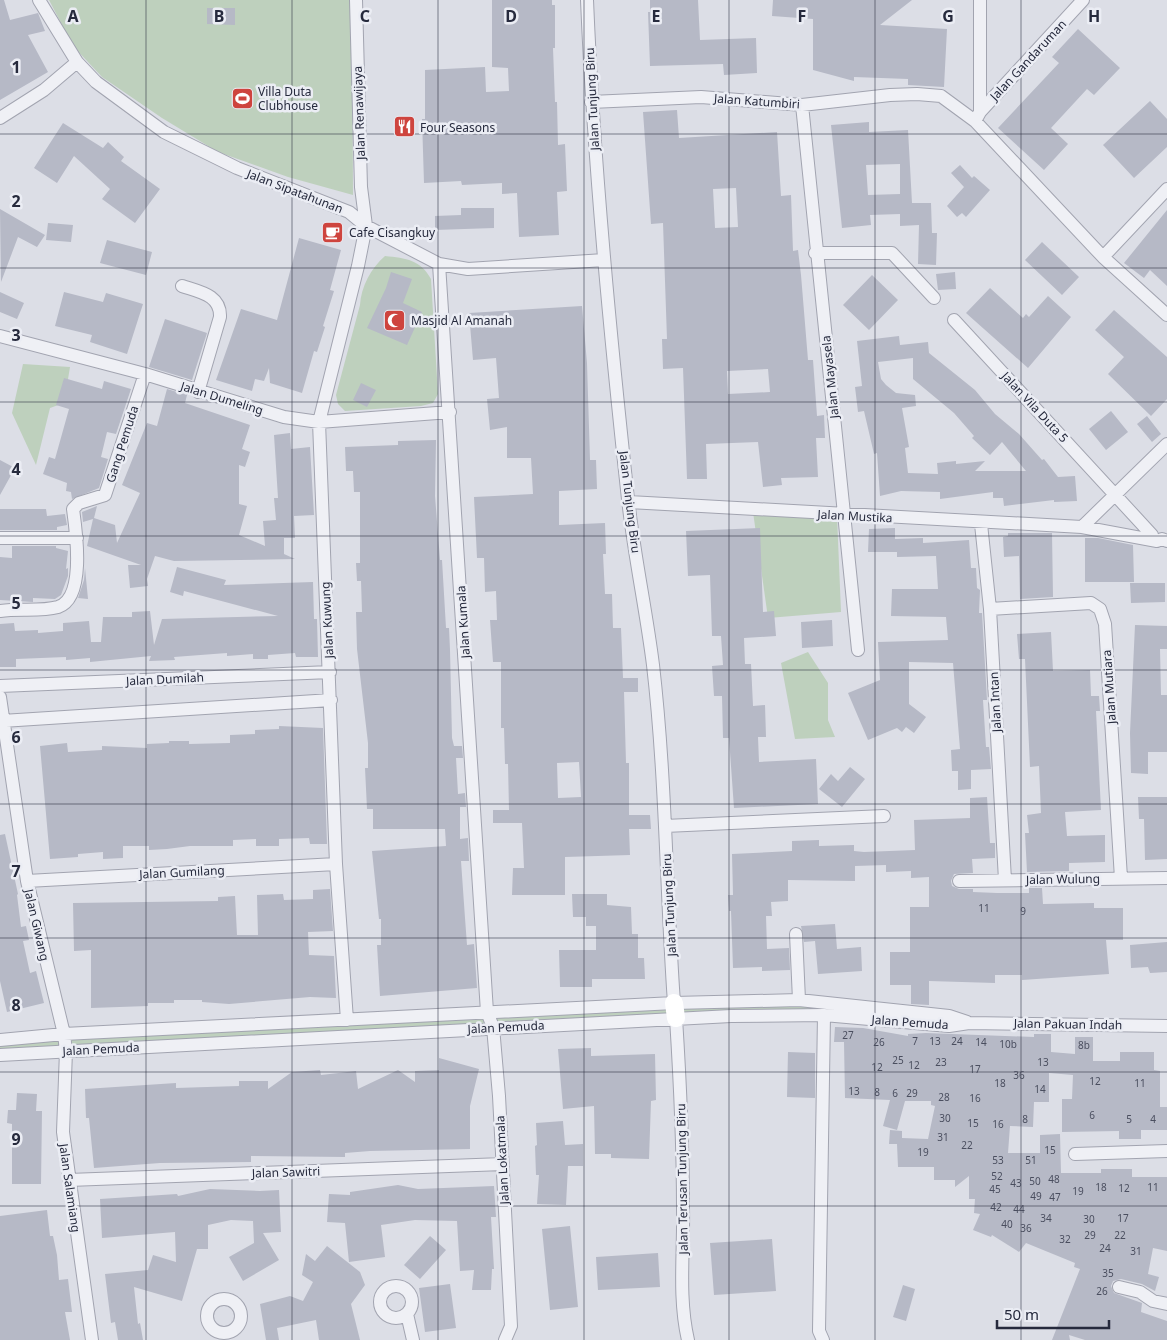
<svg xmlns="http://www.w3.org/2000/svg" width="1167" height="1340" font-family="'Noto Sans',sans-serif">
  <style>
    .green { fill: #bed0bd }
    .building { fill: #b6b9c6; fill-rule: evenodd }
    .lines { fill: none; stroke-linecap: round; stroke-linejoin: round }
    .street-casing { stroke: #a2a4b0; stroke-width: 14 }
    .street { stroke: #eff0f5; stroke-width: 12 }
    .secondary { stroke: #fff; stroke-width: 18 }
    .grid { fill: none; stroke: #262a3d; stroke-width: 1; stroke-opacity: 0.55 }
    .labels { text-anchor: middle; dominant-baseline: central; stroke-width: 5; stroke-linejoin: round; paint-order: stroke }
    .number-label { font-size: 10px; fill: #4a4e5f }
    .street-label { font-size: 12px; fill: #262a3d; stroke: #ebedf4 }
    .poi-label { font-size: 12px; fill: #262a3d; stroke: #ebedf4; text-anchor: start }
    .grid-label { font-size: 16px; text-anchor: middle; font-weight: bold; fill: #262a3d; stroke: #ebedf4; stroke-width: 5; stroke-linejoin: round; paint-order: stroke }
  </style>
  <rect width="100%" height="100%" fill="#dcdee6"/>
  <path class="green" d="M49,0H352L353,195L288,177L218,152L162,118L102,77L73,46Z
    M385,256C406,258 421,260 431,279L438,394L433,403L421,406L345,411L338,404L336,395L360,305C361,287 371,268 385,256Z
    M23,364L70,367L64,403L50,408L36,465L12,413Z
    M753,512L837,516L841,612L768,618Z
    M808,652L828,683V720L835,737L795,739L781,663Z
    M799,1000L949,1016L824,1015L0,1055V1040Z"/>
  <path class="building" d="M0,0H4L10,20L38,13L45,31L28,35L48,72L0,100Z
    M492,0H552V5H555V48H553L555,102H557L558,145L565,144L567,191L557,192L559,235L519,237L517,193L502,194V183L462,185L461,181L424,183L422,119H425V70L485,67L486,92L509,91L508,68L492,67Z
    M650,0H698L700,40L756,38L757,73L724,75L723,64L650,66L648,12H650Z
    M773,0H912L880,25L947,29L944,87L908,85V79L854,77V81L813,70V19L772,16Z
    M207,8H235V25L207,24Z
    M1078,29L1120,68L1094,95L1087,89L1051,128L1068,144L1044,170L998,128L1059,63L1052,57Z
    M1150,101L1167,119V147L1134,178L1103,145Z
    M677,110L679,138L777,132L781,196L791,195L793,251L798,250L801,275L808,360H813L817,416L824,415L825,438H816L818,477L781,478L782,485L763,487L758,442L706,444L707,479H687L683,368L663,369L662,339H667L663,223L651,224L643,112ZM736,188L738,227L715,228L713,189ZM768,369L770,392L728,394L727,371Z
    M869,122V132L908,130L912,203H931L932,233H937L936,265L918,264L919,225L900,226V214L870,215L871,225L842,228L831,125ZM900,164V194L868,195L866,165Z
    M63,123L103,148L108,142L124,157L121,161L160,189L135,223L102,199L110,189L74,156L57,183L34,168Z
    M960,165L972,178L974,176L990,190L966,217L962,213L957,217L947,206L964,187L951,173Z
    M461,208H494V228L435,230V216L461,215Z
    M0,209L45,235L37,247L18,237L1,282Z
    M1167,210V286L1150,270L1144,278L1124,263Z
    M48,223L73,225L71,242L46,240Z
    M299,238L341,250L330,290L334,291L323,326L325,327L317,352L314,351L302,393L270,383L269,368L264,381L255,379L252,391L216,380L241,309L277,320Z
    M107,240L152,252L146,275L100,263Z
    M1042,242L1079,277L1062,295L1025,260Z
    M391,272L412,279L403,303L422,312L407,345L367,328L386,288Z
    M955,272L956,289L938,290L936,274Z
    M872,275L898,300L869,330L843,305Z
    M990,288L1023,318L1026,314L1029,317L1048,296L1071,317L1028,368L966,313Z
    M0,292L24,303L17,319L0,312Z
    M64,292L103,302L106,293L143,304L127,354L90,342L92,335L55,326Z
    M582,306L587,363L590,460H596L597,489L559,491V525L605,523L606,554H603L605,594H612L613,628H621L623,678H638V692H624L626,763H629V815H650L651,829H629L630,855L565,857V895H512L513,868H524L522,823H493V810H509L508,764H505L504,728H501V662H493L490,620H497L496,591L485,592L484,558H477L474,497L533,494L531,458H507V427L490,430L487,399L499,398L496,358L473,360L469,313ZM579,762L581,797L558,798L557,763Z
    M1114,310L1167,357V399L1151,416L1108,374L1124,357L1095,330Z
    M165,319L207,333L192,380L149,367Z
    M899,336L900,345L928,342L929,353L975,390L995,414L1019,434L1042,460L1044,459L1058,477L1075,476L1077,501L1054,502V500L1004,506L1003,498H993V492L940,499V492L901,491L880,496L877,453L874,454L864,411L858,412L855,387L862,386L857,341ZM913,358V379L954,413L974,436L972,438L990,455L1002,442L1026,471H975L985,461L956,464V461L937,463L938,474L908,473L905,448L909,447L902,408L916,406L915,395L896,393L886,385L881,379L878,362Z
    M64,378L102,389L104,381L131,389L116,434L107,432L101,457L108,459L99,488L72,499L71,492L66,491L67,483L43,474L49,457L55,459L69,409L56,405Z
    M361,383L376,390L367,407L353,400Z
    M167,389L187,395L185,403L250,425L242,449L250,452L245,467L239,465V504L247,506L239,535L265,546L263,521L276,520L274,498H278L274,435L290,433L291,449L310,447L314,515L294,516L295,538H284V554L295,559L174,561L155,556L147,579L148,586L130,588L128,565H141L87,546L93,519L83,522L82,512L97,506L94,518L115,525L117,543L140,493L122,485L147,423L157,426Z
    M1111,411L1128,432L1106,450L1089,429Z
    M1147,416L1161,434L1152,442L1137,424Z
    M436,440L435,496L440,560H442L446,628H449L450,650L452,738L454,746H462L463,758H456L458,794L465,793L466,807H460V839L468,838L469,861H461L465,918L467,945L474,944L477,988L380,996L377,945H381V919H379L372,851L446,846L445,829H373V809H367L365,768H368V743L357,649L356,612H362L361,581H357L356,563H360V492H354L353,471H346L345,447L398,445V441Z
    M0,460L15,468L0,495Z
    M0,509H46L47,516L65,514L67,525L57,527V530H0Z
    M760,528L763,612L774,611L776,636L744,638L745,664H751L753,706L765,705L766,737H758L759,762L816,759L818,804L734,808L729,738H723L722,696H714L712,666L723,665L721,636H712L710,575L688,576L686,531Z
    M895,528V539L923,538V543L969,540L971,568H976L977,588L980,590L979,613H982L987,700H983L986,747H989L991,769L971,770V789L958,790V771H952L951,750L960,749L953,663L909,662V704L926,717L914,733L906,727L902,732L897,728L868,740L848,693L880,680L878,642L948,640L946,617L891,616L892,589H938L936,556L897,557V552H868L869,529Z
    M1008,533H1052L1053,597L1020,599L1019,556L1004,557L1003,537L1008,536Z
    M1085,538H1098L1133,545L1134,582H1085Z
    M12,546H56V548L68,551L66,569L68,568V576L61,595L55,599L33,598V602L0,600V557L12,558Z
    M177,567L226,580L224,585L313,582L314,619H317L318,657H296L295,653L268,655V659H253V654L227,656V653L174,657L175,660L149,661L151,656L90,662V658L66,660V657L16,659V667H0V624L14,623L15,631L38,630V633L63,631V623L89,621L91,642H101L103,617H132V612L150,611L154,645L162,619L278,616L184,591L183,596L170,592Z
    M85,568L88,599L78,598L84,580Z
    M1130,583H1165V602L1131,603Z
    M832,620L833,646L802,648L801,622Z
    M1135,625L1167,626V649H1160L1161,695H1167V752H1148V774L1131,773L1130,733Z
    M1051,632L1053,671L1090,670L1091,696H1099L1100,711H1096L1101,810L1065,812L1067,836L1105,835V862L1069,863V871L1027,872L1025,833H1029L1027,815L1041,813L1039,766L1030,767L1025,659H1019L1017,634Z
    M279,726L323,728L327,844H310L309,838L279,839V846H256V839L233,840V846H190L167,849L149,850V846H123V858L103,859V852L78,854V857L50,859L40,746L67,743L68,752L102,750V746L147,748V744L169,743V741H189V744L230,743V735L255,734V730L279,729Z
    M850,767L865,779L842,807L819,789L831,774L838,781Z
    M987,797L990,843H995V858L972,859L973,873L954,874L951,881L952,886L959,889H973V892L997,893H1029V888H1042L1043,904L1094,903V908H1123V940H1106L1109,974L1022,980V975H995V983L929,981V1005L911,1004V985H890V952H910V907H929V877L911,878V871L886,872V865L855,866V881L788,880V901L771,902L772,916H766L767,949L789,948L790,970L762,971V967L733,968L731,911H729L728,895H733L732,854L792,851V841L819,840V846L854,845V851L864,852L915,850L914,820L970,818V798Z
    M1138,797H1167V859L1145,860L1144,819H1139Z
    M5,834L18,894L17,895L21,927L26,926L29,940L23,941L30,973L36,971L44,1003L7,1012L0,981V835Z
    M330,889L333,931L308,932L309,955L334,956L336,998L310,997L229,1004L202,1002V1000H174V1003H148V1006L91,1008V950L74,951L73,903L218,901V897L235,896L237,935H258L257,895L283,894L284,900L313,899V890Z
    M572,894H607V905L631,907L632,934H638V958H644L645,979H592V987H560L559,950H596V926H586V917H573Z
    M835,924L837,949L861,947L862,971L818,974L815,941L804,942L801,926Z
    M1167,942V972L1150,973L1148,967L1131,968L1130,945Z
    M835,1027L863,1028L908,1036V1034L926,1033L1034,1037V1034H1051V1052L1075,1054V1037H1093V1061H1120V1052H1154V1070L1160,1071V1107H1167V1130H1141V1139H1119V1131L1062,1132V1099H1072L1073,1075L1049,1073V1102H1034L1033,1127L1010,1126L1008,1153H1040V1135L1060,1134L1061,1173H1101V1169H1132V1177H1167V1251L1153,1248L1148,1274L1159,1277L1155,1291L1142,1284L1121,1279L1113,1281L1111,1286L1114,1293L1142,1303L1141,1312L1167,1321V1340H1085L1069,1335L1070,1340H1052L1080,1269L1074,1267L1075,1263L1026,1243L1019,1252L992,1235L991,1237L973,1230L980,1214L974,1213L975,1199H969V1176L955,1187V1180H934V1167H898L897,1144H889L890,1130L902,1131V1138L928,1139L935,1106L931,1105V1101H905L897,1130L883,1126L890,1100L845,1098L844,1042H834Z
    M591,1048V1056L655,1054L656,1100L651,1101L649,1159L611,1158V1154H595L594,1106L563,1109L558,1049Z
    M788,1052L815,1053V1098L787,1097Z
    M439,1058L479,1069L470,1106V1149L370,1151L345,1153V1157L251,1156V1162L160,1163L94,1168L89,1118H86L85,1089L176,1083V1088L207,1087L239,1086V1081H268V1089L292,1072L320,1070L321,1075L356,1071L358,1089L398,1070L415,1082V1071L439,1070Z
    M17,1093L37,1094L36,1111H42L41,1184H12V1124L7,1123L8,1110H16Z
    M563,1121L565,1145L583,1144V1166H568L566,1205L537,1204L539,1175H536L535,1146L537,1145L536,1123Z
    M398,1185L418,1189L494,1186L496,1217H491L494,1269H492L491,1290H472L474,1270L460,1271L457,1221L415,1220L381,1225L385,1257L349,1262L345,1223L327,1222L329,1194L350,1195V1192Z
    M210,1189L260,1191L279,1190L281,1232L263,1233L279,1260L243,1281L229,1257L254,1243L253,1221L231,1220L208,1225V1249H197L182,1301L134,1287L138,1324L140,1323L143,1340H118L115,1322L111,1323L105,1274L148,1270L153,1255L176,1262L175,1232L102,1238L100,1199L177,1194L178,1196Z
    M47,1210L50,1236H53L57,1255L59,1280L68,1279L72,1312H65L70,1340H0V1216Z
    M570,1226L578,1307L550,1310L542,1229Z
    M430,1236L446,1250L420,1279L404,1265Z
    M772,1239L776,1291L714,1295L710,1243Z
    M327,1246L360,1272L365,1285L351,1304L360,1340H319L316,1320L277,1328L279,1340H266L260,1304L290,1296L303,1301L313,1282L302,1275L306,1254L315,1261Z
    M658,1253L660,1287L598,1290L596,1257Z
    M450,1284L456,1328L425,1332L419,1288Z
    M903,1285L915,1289L906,1321L893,1317Z"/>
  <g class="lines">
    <defs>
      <path id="street" d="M39,0L77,62L96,82L164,132L237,168L349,212L366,226L439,264L468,269L604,260
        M587,0C594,167 610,333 628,499C634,555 646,609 653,665C666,777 666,890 674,1003
        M980,0V112
        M591,102L701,97L802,105L890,95L917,94L941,96L975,121L1103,257L1167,315
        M802,105L858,650
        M0,118L44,90L77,62
        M975,121L980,112L1083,0
        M815,253H892L934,298
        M1103,257L1167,189
        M439,264L487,1012L493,1027L499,1096L511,1326L505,1340
        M182,286C200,292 221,295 220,317L198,392
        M954,320L1152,535
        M0,336L145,374L284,417L319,422L450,412
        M629,502L1082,527L1157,541L1162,539L1167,541
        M981,524L990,609L1005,880
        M1082,527L1167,444
        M0,538H77
        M990,609L1091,603L1100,609L1105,624L1121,878
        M0,611C19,608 40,612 58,607C86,598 76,531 73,509L79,503L105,495L145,374
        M0,686L330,672
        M0,697L27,881L64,1034L66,1051L63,1132L92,1340
        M2,721L331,700
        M665,826L884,816
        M27,881L336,864
        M959,881L1167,878
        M796,934L799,1000
        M676,1018C680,1081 683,1144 683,1208C684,1252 678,1297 688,1340
        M347,1020L336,864L319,422L358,266L366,226L361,187L356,0
        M0,1040L64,1034L674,1003L799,1000L949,1016L967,1022
        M0,1055L731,1016L824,1015L949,1026L969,1023L1167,1026
        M1075,1154L1167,1151
        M69,1180L503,1164
        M380 1302a16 16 0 1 1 32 0a16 16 0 1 1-32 0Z
        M1119,1287L1140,1292L1153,1301L1167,1304
        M207 1316a17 17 0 1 1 34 0a17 17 0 1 1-34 0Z
        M407,1314L413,1340
        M823,1340L819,1331L824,1015"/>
    </defs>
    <use href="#street" class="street-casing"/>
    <use href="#street" class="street"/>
    <path class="secondary" d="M674,1003L676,1018"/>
  </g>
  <path class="grid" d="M146,0V1340M292,0V1340M438,0V1340M584,0V1340M729,0V1340M875,0V1340M1021,0V1340M0,134H1167M0,268H1167M0,402H1167M0,536H1167M0,670H1167M0,804H1167M0,938H1167M0,1072H1167M0,1206H1167"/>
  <defs>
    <symbol id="stadium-square" viewBox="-11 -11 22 22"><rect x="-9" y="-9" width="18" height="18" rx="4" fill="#ce443e" stroke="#ebedf4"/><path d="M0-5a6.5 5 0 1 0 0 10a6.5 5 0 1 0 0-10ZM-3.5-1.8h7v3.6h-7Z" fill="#fff"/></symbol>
    <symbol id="restaurant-square" viewBox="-11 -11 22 22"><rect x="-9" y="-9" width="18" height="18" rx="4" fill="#ce443e" stroke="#ebedf4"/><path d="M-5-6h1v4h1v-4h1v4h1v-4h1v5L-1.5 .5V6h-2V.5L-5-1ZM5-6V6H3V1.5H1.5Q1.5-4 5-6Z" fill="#fff"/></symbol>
    <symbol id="cafe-square" viewBox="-11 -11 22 22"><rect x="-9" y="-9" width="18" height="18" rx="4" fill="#ce443e" stroke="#ebedf4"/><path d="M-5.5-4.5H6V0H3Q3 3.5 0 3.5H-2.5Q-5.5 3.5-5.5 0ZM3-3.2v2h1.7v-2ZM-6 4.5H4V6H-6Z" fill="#fff"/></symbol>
    <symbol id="mosque-square" viewBox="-11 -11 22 22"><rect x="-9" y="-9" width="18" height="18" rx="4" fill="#ce443e" stroke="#ebedf4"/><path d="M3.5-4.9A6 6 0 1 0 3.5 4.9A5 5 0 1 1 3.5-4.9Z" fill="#fff"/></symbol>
  </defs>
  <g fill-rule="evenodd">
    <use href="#stadium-square" x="230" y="86" width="25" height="25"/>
    <use href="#restaurant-square" x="392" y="114" width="25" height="25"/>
    <use href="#cafe-square" x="320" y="220" width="25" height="25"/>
    <use href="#mosque-square" x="382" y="308" width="25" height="25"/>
  </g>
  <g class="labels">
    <g class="number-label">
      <text x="984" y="908">11</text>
      <text x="1023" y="911">9</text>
      <text x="848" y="1035">27</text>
      <text x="915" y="1041">7</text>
      <text x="935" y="1041">13</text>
      <text x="957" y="1041">24</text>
      <text x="879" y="1042">26</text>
      <text x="981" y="1042">14</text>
      <text x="1008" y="1044">10b</text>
      <text x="1084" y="1045">8b</text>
      <text x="898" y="1060">25</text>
      <text x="941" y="1062">23</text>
      <text x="1043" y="1062">13</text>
      <text x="914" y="1065">12</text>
      <text x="877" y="1067">12</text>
      <text x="975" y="1069">17</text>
      <text x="1019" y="1075">36</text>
      <text x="1095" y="1081">12</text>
      <text x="1000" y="1083">18</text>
      <text x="1140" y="1083">11</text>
      <text x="1040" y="1089">14</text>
      <text x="854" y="1091">13</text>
      <text x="877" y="1092">8</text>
      <text x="895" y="1093">6</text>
      <text x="912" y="1093">29</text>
      <text x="944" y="1097">28</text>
      <text x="975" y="1098">16</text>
      <text x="1092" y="1115">6</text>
      <text x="945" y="1118">30</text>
      <text x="1025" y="1119">8</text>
      <text x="1129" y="1119">5</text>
      <text x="1153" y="1119">4</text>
      <text x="973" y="1123">15</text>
      <text x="998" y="1124">16</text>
      <text x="943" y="1137">31</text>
      <text x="967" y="1145">22</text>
      <text x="1050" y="1150">15</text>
      <text x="923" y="1152">19</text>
      <text x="998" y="1160">53</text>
      <text x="1031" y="1160">51</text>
      <text x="997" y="1176">52</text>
      <text x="1054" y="1179">48</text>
      <text x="1035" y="1181">50</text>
      <text x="1016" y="1183">43</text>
      <text x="1101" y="1187">18</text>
      <text x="1153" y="1187">11</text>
      <text x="1124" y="1188">12</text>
      <text x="995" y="1189">45</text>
      <text x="1078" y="1191">19</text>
      <text x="1036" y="1196">49</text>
      <text x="1055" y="1197">47</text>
      <text x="996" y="1207">42</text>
      <text x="1019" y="1209">44</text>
      <text x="1046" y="1218">34</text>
      <text x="1123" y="1218">17</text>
      <text x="1089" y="1219">30</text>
      <text x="1007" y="1224">40</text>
      <text x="1026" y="1228">36</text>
      <text x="1090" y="1235">29</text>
      <text x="1120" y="1235">22</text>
      <text x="1065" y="1239">32</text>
      <text x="1105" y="1248">24</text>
      <text x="1136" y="1251">31</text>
      <text x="1108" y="1273">35</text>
      <text x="1102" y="1291">26</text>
    </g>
    <g class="street-label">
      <text transform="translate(1028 60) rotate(-47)">Jalan Gandaruman</text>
      <text transform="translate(592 99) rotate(-93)">Jalan Tunjung Biru</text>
      <text transform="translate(757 101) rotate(4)">Jalan Katumbiri</text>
      <text transform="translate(359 113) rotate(-92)">Jalan Renawijaya</text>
      <text transform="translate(295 191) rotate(21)">Jalan Sipatahunan</text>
      <text transform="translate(830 377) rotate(-96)">Jalan Mayasela</text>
      <text transform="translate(222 398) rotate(17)">Jalan Dumeling</text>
      <text transform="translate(1035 407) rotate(47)">Jalan Vila Duta 5</text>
      <text transform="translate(122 444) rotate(-72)">Gang Pemuda</text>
      <text transform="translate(630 502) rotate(83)">Jalan Tunjung Biru</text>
      <text transform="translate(855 516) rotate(3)">Jalan Mustika</text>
      <text transform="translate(327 620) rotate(-93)">Jalan Kuwung</text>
      <text transform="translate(463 622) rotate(-94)">Jalan Kumala</text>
      <text transform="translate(165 679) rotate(-3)">Jalan Dumilah</text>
      <text transform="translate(1109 687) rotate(-94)">Jalan Mutiara</text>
      <text transform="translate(995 702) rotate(-93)">Jalan Intan</text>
      <text transform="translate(182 872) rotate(-3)">Jalan Gumilang</text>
      <text transform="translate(1063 879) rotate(-1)">Jalan Wulung</text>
      <text transform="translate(669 905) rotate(-93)">Jalan Tunjung Biru</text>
      <text transform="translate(37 925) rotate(77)">Jalan Giwang</text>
      <text transform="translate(910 1022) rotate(4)">Jalan Pemuda</text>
      <text transform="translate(1068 1024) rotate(1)">Jalan Pakuan Indah</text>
      <text transform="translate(506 1027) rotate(-3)">Jalan Pemuda</text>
      <text transform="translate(101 1049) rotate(-3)">Jalan Pemuda</text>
      <text transform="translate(502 1160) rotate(-93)">Jalan Lokatmala</text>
      <text transform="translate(286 1172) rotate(-2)">Jalan Sawitri</text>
      <text transform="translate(682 1179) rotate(-91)">Jalan Terusan Tunjung Biru</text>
      <text transform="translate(70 1188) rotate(82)">Jalan Salamiang</text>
    </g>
    <g class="poi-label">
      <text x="258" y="91">Villa Duta<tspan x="258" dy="14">Clubhouse</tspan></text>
      <text x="420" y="127">Four Seasons</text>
      <text x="349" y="232">Cafe Cisangkuy</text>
      <text x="411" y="320">Masjid Al Amanah</text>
    </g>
  </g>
  <g class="grid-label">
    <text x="73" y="22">A</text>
    <text x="219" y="22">B</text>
    <text x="365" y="22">C</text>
    <text x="511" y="22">D</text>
    <text x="656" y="22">E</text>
    <text x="802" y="22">F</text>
    <text x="948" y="22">G</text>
    <text x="1094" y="22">H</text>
    <text x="16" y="73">1</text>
    <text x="16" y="207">2</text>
    <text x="16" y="341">3</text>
    <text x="16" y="475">4</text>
    <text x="16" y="609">5</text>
    <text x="16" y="743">6</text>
    <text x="16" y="877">7</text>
    <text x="16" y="1011">8</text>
    <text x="16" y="1145">9</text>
  </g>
  <path d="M997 1320v8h112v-8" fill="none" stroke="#262a3d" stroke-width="2.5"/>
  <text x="1004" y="1320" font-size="15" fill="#262a3d" stroke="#ebedf4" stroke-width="4" paint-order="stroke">50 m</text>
</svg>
